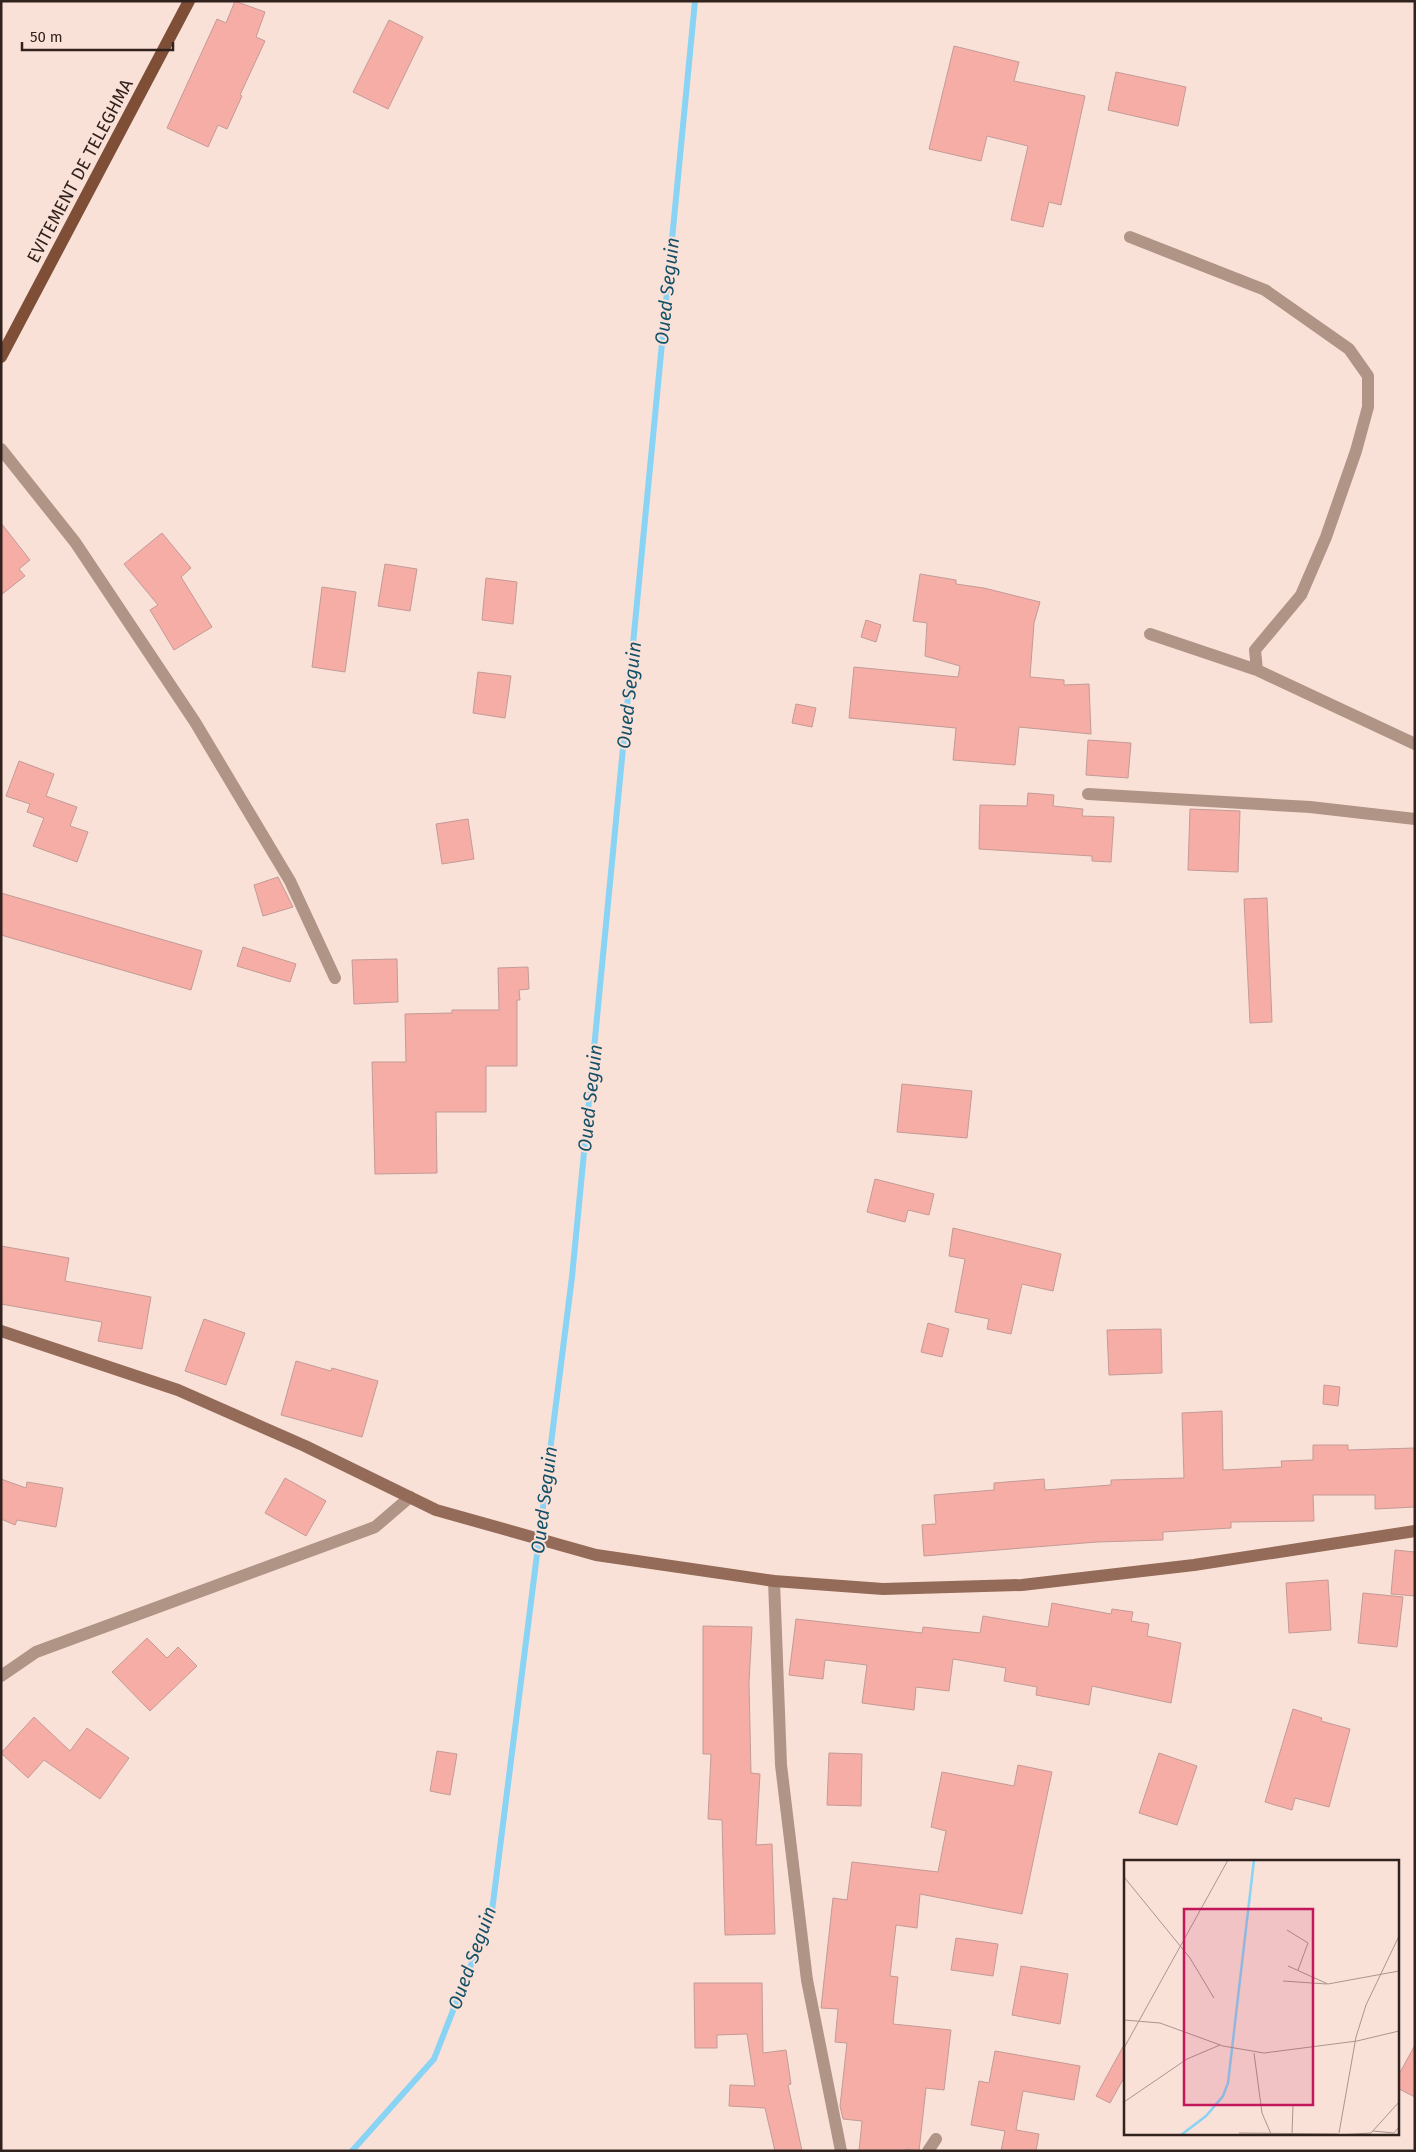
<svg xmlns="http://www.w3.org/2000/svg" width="1416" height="2152" font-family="'Fira Sans',sans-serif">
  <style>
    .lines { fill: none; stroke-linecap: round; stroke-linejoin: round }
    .stream { stroke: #89d3f4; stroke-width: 6 }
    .building { fill: #f6ada6; stroke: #c39b96 }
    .minor { stroke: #b09486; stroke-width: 12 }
    .tertiary { stroke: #b09486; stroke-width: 12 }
    .secondary { stroke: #946b58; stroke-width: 12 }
    .primary { stroke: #7e4e37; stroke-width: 12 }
    .labels { text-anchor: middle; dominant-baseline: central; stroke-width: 4; stroke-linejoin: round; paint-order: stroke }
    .street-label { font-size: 18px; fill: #31221d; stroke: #fae1d8 }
    .water-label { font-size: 19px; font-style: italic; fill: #145168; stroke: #fae1d8 }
    .inset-river { fill: none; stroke: #89d3f4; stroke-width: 2.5 }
    .inset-road { fill: none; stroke: #aa958d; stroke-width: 1 }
    .view { fill: #c2185b; fill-opacity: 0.15; stroke: #c2185b; stroke-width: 2.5 }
    .inset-edge { fill: none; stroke: #31221d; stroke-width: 2.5 }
  </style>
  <rect width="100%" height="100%" fill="#fae1d8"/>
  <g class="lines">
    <path class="stream" d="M352,2151L434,2059L492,1911L572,1277L695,1"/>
  </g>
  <path class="building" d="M235,1L265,12L256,37L265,41L240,95L242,96L227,129L218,125L208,147L167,128L217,19L226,23Z
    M389,20L423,37L388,109L353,92Z
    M954,46L1019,62L1014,81L1085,96L1061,205L1049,202L1043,227L1011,220L1028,146L987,136L981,161L929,149Z
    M1116,72L1186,87L1178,126L1108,110Z
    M1,523L30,560L19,569L25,576L1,595Z
    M162,533L191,568L181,577L212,627L174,650L150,610L158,605L124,564Z
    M385,564L417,569L410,611L378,606Z
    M920,574L956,580V584L984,588L1040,602L1034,623L1030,677L1064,680V685L1089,684L1091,734L1019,727L1015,765L953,760L956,728L849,718L854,667L958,677L960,666L925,656L927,623L913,621Z
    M486,578L517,582L513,624L482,620Z
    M322,587L356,592L345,672L312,667Z
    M866,620L881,625L876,642L861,637Z
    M478,672L511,676L505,718L473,713Z
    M796,704L816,708L812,727L792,723Z
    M1088,740L1131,743L1128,778L1086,775Z
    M19,761L54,774L46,796L77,807L70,826L88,832L77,862L33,846L44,818L27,812L30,804L6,796Z
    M1028,793L1054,795L1053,806L1083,809L1082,816L1114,817L1111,862L1092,861V856L979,849L980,805L1027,806Z
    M1190,809L1240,811L1238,872L1188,870Z
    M468,819L474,859L442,864L436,824Z
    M278,877L293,907L263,916L254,885Z
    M1,893L202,951L191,990L1,935Z
    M1267,898L1272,1022L1250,1023L1244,899Z
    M243,947L296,964L290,982L237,966Z
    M397,959L398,1002L354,1004L352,960Z
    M528,967L529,989L519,990L520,1000H517V1066H486V1112H436L437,1173L375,1174L372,1062H406L405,1014L452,1013V1010H499L498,968Z
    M902,1084L972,1091L967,1138L897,1132Z
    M875,1179L934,1194L929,1215L908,1210L905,1222L867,1212Z
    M953,1228L1061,1254L1053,1291L1022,1284L1011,1334L987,1329L989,1319L955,1312L965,1259L949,1256Z
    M1,1246L69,1258L65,1281L151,1297L142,1349L98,1341L102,1322L1,1304Z
    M204,1319L245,1333L226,1385L185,1371Z
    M928,1323L949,1329L942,1357L921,1352Z
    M1161,1329L1162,1373L1109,1375L1107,1330Z
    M296,1361L331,1371L332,1368L378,1381L362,1437L281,1415Z
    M1324,1385L1340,1387L1338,1406L1323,1404Z
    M1222,1411L1223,1470L1282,1467L1281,1461L1313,1460V1445H1348V1450L1415,1448V1507L1375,1509V1495H1313L1314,1521L1231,1522V1528L1163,1532V1540L1097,1542L924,1556L922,1525L936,1524L934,1495L994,1490V1483L1044,1479L1045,1490L1111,1485V1480L1184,1478L1182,1413Z
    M285,1478L326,1501L306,1536L265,1513Z
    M1,1479L26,1488L27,1482L63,1488L56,1527L17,1520L15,1525L1,1519Z
    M1395,1550L1415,1552V1596L1391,1594Z
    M1328,1580L1331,1630L1289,1633L1286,1583Z
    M1363,1593L1403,1597L1397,1647L1358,1643Z
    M1052,1603L1111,1614L1112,1609L1133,1612L1131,1621L1149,1624L1147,1636L1181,1643L1171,1703L1092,1686L1089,1705L1036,1695L1037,1687L1004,1681L1006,1668L953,1659L949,1691L916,1687L914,1710L862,1703L867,1665L825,1660L823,1679L789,1675L796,1619L922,1633L923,1627L980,1633L983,1616L1048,1627Z
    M703,1626L752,1627L749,1683L751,1773L760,1774L756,1845L772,1844L775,1934L725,1935L722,1820L708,1819L711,1754H703Z
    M147,1638L167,1658L178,1647L197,1666L150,1711L112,1672Z
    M1293,1709L1322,1718L1321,1721L1350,1729L1329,1807L1295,1798L1292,1810L1265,1802Z
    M34,1717L70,1751L87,1728L129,1758L100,1799L44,1760L28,1778L1,1753Z
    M437,1751L457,1754L450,1795L430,1791Z
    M829,1753L862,1754L861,1806L827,1805Z
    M1159,1753L1197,1766L1177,1825L1139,1813Z
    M1018,1765L1052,1772L1022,1914L920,1894L917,1928L896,1925L890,1976L898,1977L893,2024L951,2030L944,2090L926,2088L919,2151L906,2149V2151H859L862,2121L843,2119L840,2106L847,2043L835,2042L838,2009L821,2008L833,1898L847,1900L852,1862L938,1872L946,1831L931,1827L942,1772L1014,1786Z
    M956,1938L998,1944L993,1976L951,1970Z
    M1021,1966L1068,1974L1060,2024L1012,2015Z
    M694,1983H762L763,2053L786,2050L791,2084L788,2085L802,2151H775L765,2108L729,2106L730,2085L755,2086L747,2034L717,2035V2048H695Z
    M1125,2043V2076L1110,2103L1096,2096Z
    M1415,2045V2097L1397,2088V2078Z
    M995,2051L1080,2066L1074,2100L1023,2091L1016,2130L1039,2134L1036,2151H1001L1005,2131L971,2125L979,2081L989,2083Z"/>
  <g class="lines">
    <path class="minor" d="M1130,237L1265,290L1349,349L1368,376V407L1356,451L1326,537L1301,595L1255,650L1257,670
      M1150,634L1257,670L1415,744
      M1088,794L1310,807L1415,819
      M774,1581L781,1765L807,1980L841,2151
      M1,1676L36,1652L375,1527L410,1497
      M928,2151L936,2139"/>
    <path class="tertiary" d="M1,449L75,542L195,722L290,881L335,978"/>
    <path class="secondary" d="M1,1331L178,1390L305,1446L436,1510L596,1555L774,1581L883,1589L1022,1585L1194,1565L1415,1531"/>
    <path class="primary" d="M1,357L189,1"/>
  </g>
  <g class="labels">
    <g class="street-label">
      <text transform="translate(80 171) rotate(-62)">EVITEMENT DE TELEGHMA</text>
    </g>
    <g class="water-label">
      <text transform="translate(667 291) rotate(-84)">Oued Seguin</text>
      <text transform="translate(629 695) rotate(-84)">Oued Seguin</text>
      <text transform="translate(590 1098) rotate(-84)">Oued Seguin</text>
      <text transform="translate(544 1500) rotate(-83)">Oued Seguin</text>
      <text transform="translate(472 1958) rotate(-70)">Oued Seguin</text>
    </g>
  </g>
  <g transform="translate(1124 1860)">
    <rect width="275" height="275" fill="#fae1d8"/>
    <path class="inset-river" d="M57,275L82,256L99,236L104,223L130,0"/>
    <path class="inset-road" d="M0,17L66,98L90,138M163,70L184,83L174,110M164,106L204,124L275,111M159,121L203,124M0,160L36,163L99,186L140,193L233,181L275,171M0,188L104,0M130,193L138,253L147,274M0,242L63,199L96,185M249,271L270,273L275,267M115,273L214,274M215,273L232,177L242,145L275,76M168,274L169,245M214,275L247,273L275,242"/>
    <path class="view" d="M60,49H189V245H60Z"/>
    <rect width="275" height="275" class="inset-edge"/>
  </g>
  <rect width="1416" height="2152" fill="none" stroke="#31221d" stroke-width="5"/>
  <path d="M22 42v8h151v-8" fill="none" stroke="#31221d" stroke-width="2.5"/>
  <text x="30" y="42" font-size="15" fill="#31221d" stroke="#fae1d8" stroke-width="4" paint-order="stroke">50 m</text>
</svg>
